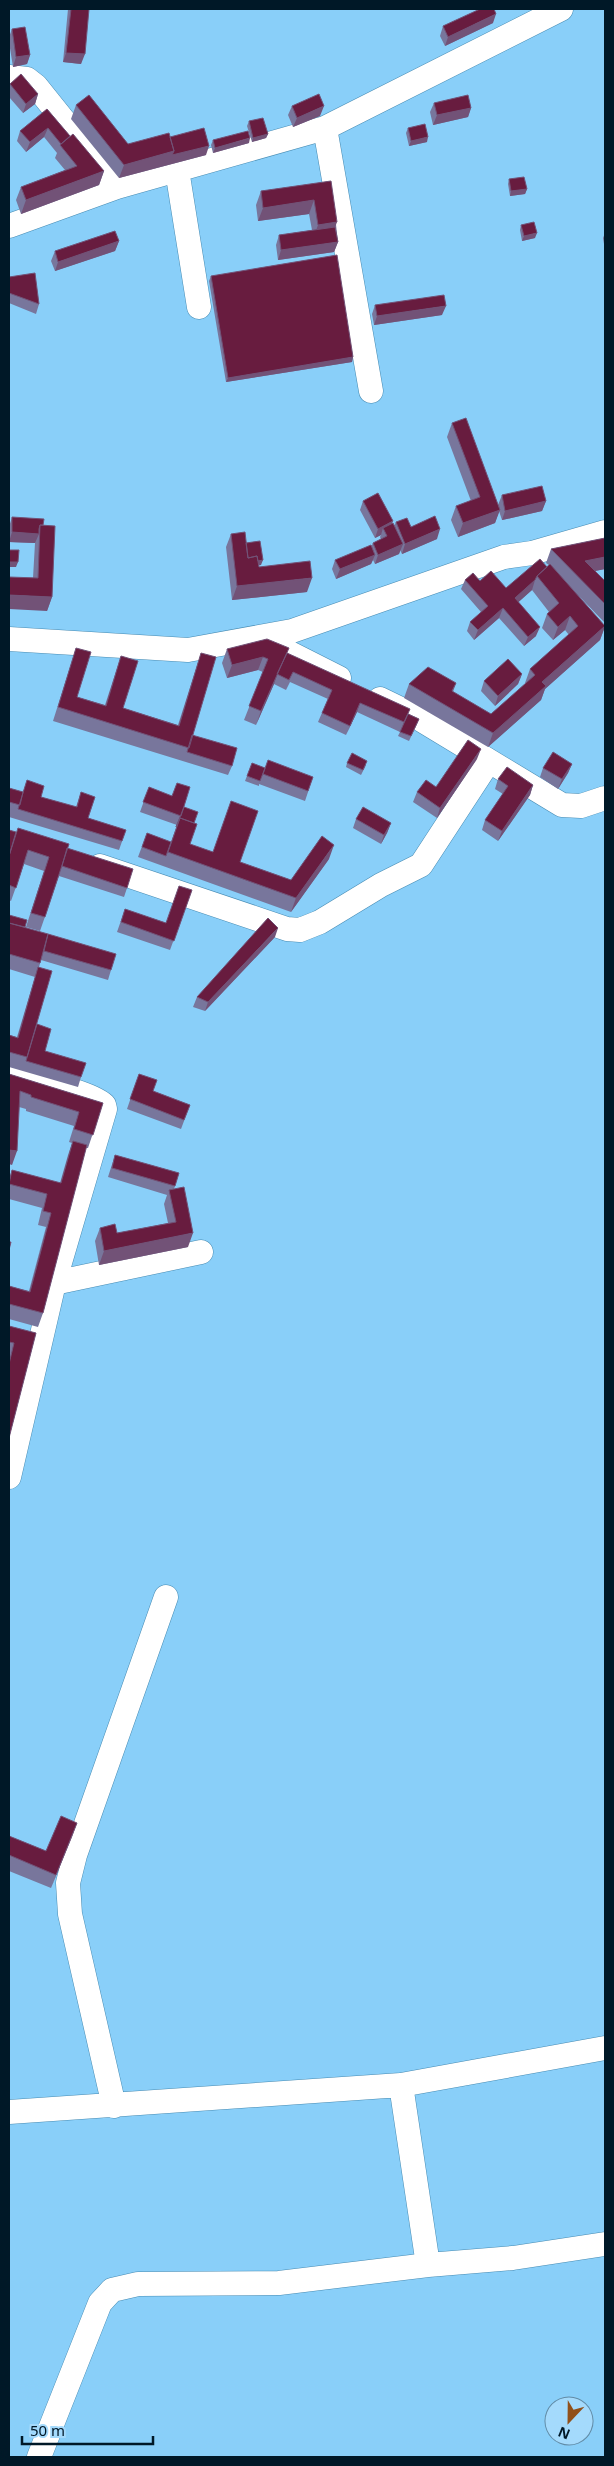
<svg xmlns="http://www.w3.org/2000/svg" width="614" height="2466" font-family="'Noto Sans',sans-serif">
  <style>
    .lines { fill: none; stroke-linecap: round; stroke-linejoin: round }
    .minor-casing { stroke: #468bb3; stroke-width: 25 }
    .minor { stroke: #fff; stroke-width: 24 }
    .wall { fill: #78769c }
    .shaded-wall { fill: #725277 }
    .building { fill: #681c3f; stroke: #725277 }
  </style>
  <rect width="100%" height="100%" fill="#89cff9"/>
  <g class="lines">
    <defs>
      <path id="minor" d="M9,77L27,79L36,86L117,187
        M325,128L371,391
        M177,170L199,307
        M9,226L117,187L325,128L561,9
        M260,638L339,678
        M9,639L188,650L292,631L504,557L532,553L605,532
        M380,699L415,716L562,805L581,806L605,798
        M100,866L287,929L300,930L320,922L381,885L421,865L489,761
        M9,1074C31,1080 89,1091 104,1105L105,1109L54,1283L9,1477
        M54,1283L201,1252
        M114,2106L70,1914L68,1883L75,1855L166,1597
        M9,2112L401,2085L605,2048
        M428,2265L513,2258L605,2244
        M39,2457L100,2303L112,2290L138,2284L279,2283L428,2265L401,2085"/>
    </defs>
    <use href="#minor" class="minor-casing"/>
    <use href="#minor" class="minor"/>
  </g>
  <path class="wall" d="M68,9H89L81,64L63,62Z
    M493,23L445,46L440,36L443,26Z
    M12,29L30,55L27,64L13,67L9,42V37Z
    M10,84L38,94L35,104L23,113L9,97V86Z
    M434,103L471,108L468,117L433,125L430,112Z
    M76,105L128,144L170,137L206,155L119,178L71,119Z
    M292,106L320,116L293,127L288,115Z
    M47,109L70,136L104,171L99,185L21,214L16,200L21,187L65,170L55,158L57,153L44,137L26,152L17,141L20,131Z
    M249,121L268,134L266,138L252,142L247,126Z
    M408,128L427,142L409,146L406,133Z
    M213,140L249,143L213,153L211,145Z
    M509,179L527,189L525,194L510,196L508,184Z
    M331,181L338,242L334,252L278,260L276,245L279,235L312,230L309,214L258,221L256,205L261,191Z
    M521,225L535,238L522,241L520,230Z
    M605,233V250L603,238Z
    M119,241L115,251L55,271L51,261L55,251Z
    M211,276L353,357L352,362L226,382L209,281Z
    M9,277L39,304L36,314L9,303Z
    M375,305L442,315L374,325L372,314Z
    M452,423L498,505L502,495L546,501L542,511L502,520L499,511L495,523L458,537L451,520L456,506L471,501L447,437Z
    M363,501L394,526L396,522L411,527L437,539L402,554L400,550L399,554L375,564L373,560L371,564L336,579L332,569L335,560L371,547L373,543L381,539L380,537L381,535L375,538L360,510Z
    M12,517L43,525L52,597L47,611L33,578L35,543L9,542V527Z
    M231,534L246,543L261,565H258L259,567L307,592L232,600L226,547Z
    M605,538V569L595,571L605,581V623L578,595L605,627L600,640L545,689L541,700L488,747L404,698L409,684L456,683L453,692L491,714L526,683H525L530,669L569,635L565,630L553,640L542,628L547,614L549,612L532,590L518,602L536,636L524,646L499,618L474,640L467,631L470,622L481,612L461,589L465,580L480,581L506,588L547,567L549,565L546,563L551,549Z
    M76,648L77,697L105,705L121,656L123,708L178,725L201,653L192,735L232,766L228,775L53,721Z
    M227,649L287,653L419,719L417,724L409,741L398,736L400,732L357,712L346,735L318,722L328,699L290,682L286,690L274,684L256,725L244,720L263,672L258,670L227,678L222,663Z
    M522,674L518,684L495,706L481,691L484,681Z
    M477,759L437,818L413,802L417,792L436,787Z
    M252,763L265,768L313,777L305,801L259,784V786L245,781Z
    M347,763L366,765L361,775L346,767Z
    M572,764L568,773L558,789L540,777L543,768Z
    M498,779L533,785L530,795L498,841L482,830L485,820L503,794L495,789Z
    M27,780L41,797L76,807L81,792L88,818L126,830L119,850L9,817V788L23,792Z
    M149,787L184,807L194,823L190,844L291,880L329,859L291,912L138,857L147,833L171,842L177,825L140,812Z
    M356,819L391,823L387,833L381,844L353,828Z
    M9,830L67,848L127,888L124,897L59,876L40,931L26,927L44,871L24,864L11,901L9,900Z
    M192,890L170,950L117,932L125,909L166,923Z
    M9,915L25,927L111,970L108,980L41,960L39,967L37,1024L45,1051L81,1077L78,1087L9,1067V1035L17,1037L35,977L9,969Z
    M275,937L205,1011L193,1007L197,997Z
    M9,1074L103,1103L88,1148H86L43,1313L38,1327L9,1319V1286L29,1291L46,1227L38,1225L42,1208L9,1199V1178L12,1170L60,1183L68,1155L72,1143L69,1142L74,1126L26,1111V1109L19,1107L12,1165Z
    M139,1074L153,1091L190,1105L181,1129L127,1109Z
    M115,1155L179,1173L174,1189L188,1247L99,1265L95,1241L100,1228L117,1233L168,1223L164,1204L167,1195L108,1177Z
    M9,1326L36,1333L9,1438Z
    M77,1823L51,1888L9,1871V1836L46,1851Z"/>
  <path class="shaded-wall" d="M496,14L493,23L445,46L448,37Z
    M66,53L85,54L81,64L63,62Z
    M30,55L27,64L13,67L16,57Z
    M38,94L35,104L23,113L26,104Z
    M324,106L320,116L293,127L297,118Z
    M471,108L468,117L433,125L437,115Z
    M48,128L44,137L26,152L30,142Z
    M268,134L266,138L252,142L253,138Z
    M428,137L427,142L409,146L411,141Z
    M250,138L249,143L213,153L215,148Z
    M209,146L206,155L119,178L124,165L174,151Z
    M104,171L99,185L21,214L26,200Z
    M527,189L525,194L510,196L511,191Z
    M314,200L309,214L258,221L263,208Z
    M337,222L332,236L313,239L318,225Z
    M537,233L535,238L522,241L524,236Z
    M119,241L115,251L55,271L58,262Z
    M338,242L334,252L278,260L281,250Z
    M446,306L442,315L374,325L377,316Z
    M353,357L352,362L226,382L228,378Z
    M546,501L542,511L502,520L505,511Z
    M500,510L495,523L458,537L463,523Z
    M393,521L389,531L383,528L381,535L375,538L378,529Z
    M440,529L437,539L402,554L405,544Z
    M12,532L39,534L35,543L9,542Z
    M403,544L399,554L375,564L378,555Z
    M375,555L371,564L336,579L340,569Z
    M605,557V569L580,574L585,561Z
    M263,560L261,565L246,567L248,562Z
    M9,562H18L16,567H9Z
    M312,578L307,592L232,600L237,586Z
    M535,580L532,590L512,608L515,598Z
    M9,595L52,597L47,611L9,609Z
    M503,608L499,618L474,640L478,630Z
    M570,616L565,630L553,640L558,627Z
    M605,626L600,640L545,689L541,700L488,747L493,733L542,682Z
    M540,627L536,636L524,646L528,637Z
    M263,657L258,670L227,678L232,665Z
    M522,674L518,684L495,706L498,696Z
    M277,675L274,684L256,725L261,711Z
    M360,703L357,712L346,735L350,726Z
    M481,749L477,759L437,818L440,808Z
    M572,764L568,773L558,789L562,779Z
    M533,785L530,795L498,841L502,831Z
    M391,823L387,833L381,844L384,835Z
    M334,845L329,859L291,912L296,898Z
    M278,928L275,937L205,1011L208,1002Z
    M9,1150L17,1151L12,1165L9,1164Z
    M193,1233L188,1247L99,1265L104,1251Z
    M77,1823L72,1837L51,1888L56,1875Z"/>
  <path class="building" d="M71,9H89L85,54L66,53Z
    M480,9H494L496,14L448,37L443,26Z
    M25,27L30,55L16,57L12,29Z
    M21,74L38,94L26,104L10,84Z
    M319,94L324,106L297,118L292,106Z
    M89,95L128,144L169,133L174,151L124,165L76,105Z
    M468,95L471,108L437,115L434,103Z
    M47,109L70,136L61,144L48,128L30,142L20,131Z
    M263,118L268,134L253,138L249,121Z
    M425,124L428,137L411,141L408,128Z
    M204,128L209,146L172,155L174,151L170,137Z
    M248,131L250,138L215,148L213,140Z
    M73,134L104,171L26,200L21,187L77,166L60,145Z
    M524,177L527,189L511,191L509,179Z
    M331,181L337,222L318,225L314,200L263,208L261,191Z
    M534,222L537,233L524,236L521,225Z
    M335,227L338,242L281,250L279,235Z
    M115,231L119,241L58,262L55,251Z
    M337,255L353,357L228,378L211,276Z
    M35,273L39,304L9,293V277Z
    M444,295L446,306L377,316L375,305Z
    M466,418L500,510L463,523L456,506L480,497L452,423Z
    M542,486L546,501L505,511L502,495Z
    M378,493L393,521L378,529L363,501Z
    M435,516L440,529L405,544L396,522L407,518L411,527Z
    M12,517L44,519L43,525H40L39,529V534L12,532Z
    M393,523L403,544L378,555L373,543L387,536L383,528Z
    M40,525L55,526L52,597L9,595V577L38,578Z
    M245,532L248,558L257,556L259,567L310,561L312,578L237,586L231,534Z
    M605,538V557L585,561L605,581V604L551,549Z
    M260,541L263,560L258,561L257,556L248,558L246,543Z
    M371,545L375,555L340,569L335,560Z
    M9,550H19L18,562H9Z
    M540,559L547,567L537,576L535,580L515,598L540,627L528,637L503,608L478,630L470,622L488,606L465,580L473,573L480,581L491,571L506,588Z
    M550,564L605,626L542,682L546,686L493,733L409,684L428,667L456,683L452,691L491,714L535,675L530,669L578,626L570,616L558,627L547,614L559,603L537,576Z
    M267,639L289,648L261,711L249,706L268,659L263,657L232,665L227,649Z
    M76,648L91,652L77,697L106,706L121,656L138,661L123,708L179,726L201,653L216,657L189,748L58,707Z
    M287,653L410,709L404,722L360,703L350,726L322,713L332,690L293,672L289,680L277,674Z
    M508,659L522,674L498,696L484,681Z
    M408,714L419,719L411,736L400,732Z
    M192,735L237,748L232,766L187,752Z
    M468,740L481,749L440,808L417,792L426,780L436,787Z
    M553,752L572,764L562,779L543,768Z
    M352,753L367,761L363,770L347,763Z
    M268,760L313,777L308,791L263,774Z
    M252,763L265,768L260,781L247,776Z
    M507,767L533,785L502,831L485,820L508,786L498,779Z
    M27,780L44,786L41,797L77,807L81,792L95,797L88,818L126,830L122,841L18,809Z
    M177,783L190,787L181,816L143,802L149,787L172,796Z
    M9,788L23,792L20,805L9,802Z
    M231,801L258,811L240,862L291,880L322,836L334,845L296,898L168,852L180,818L197,824L190,844L213,852Z
    M184,807L198,812L194,823L180,818L176,827Z
    M363,807L391,823L384,835L356,819Z
    M18,828L69,844L45,917L31,913L49,857L28,850L16,888L9,885V856Z
    M9,830L16,832L9,856Z
    M147,833L171,842L166,856L142,847Z
    M67,848L133,869L127,888L62,866Z
    M179,886L192,890L174,941L121,922L125,909L166,923Z
    M9,915L27,920L25,927L9,923Z
    M268,918L278,928L208,1002L197,997Z
    M9,923L48,934L40,963L9,954Z
    M48,934L116,954L111,970L44,951Z
    M38,967L52,971L27,1057L9,1052V1035L18,1038Z
    M37,1024L51,1029L45,1051L86,1063L81,1077L26,1061Z
    M9,1074L103,1103L93,1135L74,1129L79,1112L31,1097V1095L20,1091L17,1151L9,1150Z
    M139,1074L157,1080L153,1091L190,1105L184,1120L130,1099Z
    M73,1141L87,1145L43,1313L9,1304V1286L30,1292L51,1213L43,1211L47,1194L9,1184L12,1170L61,1183Z
    M115,1155L179,1173L175,1186L112,1168Z
    M184,1187L193,1233L104,1251L100,1228L115,1224L117,1233L176,1222L169,1190Z
    M9,1242H11L9,1250Z
    M9,1326L36,1333L9,1438V1364L14,1343L9,1342Z
    M61,1816L77,1823L56,1875L9,1855V1836L46,1851Z"/>
  <rect width="614" height="2466" fill="none" stroke="#001827" stroke-width="20"/>
  <g transform="translate(569 2421) rotate(202)"><circle r="24" fill="#a4dafc" stroke="#628ca7"/>
  <path d="M0-4L9 19L0 12L-9 19Z" fill="#91501a"/>
  <text y="-8" font-size="14" font-weight="bold" text-anchor="middle" fill="#001827">N</text>
  </g>
  <path d="M22 2436v8h131v-8" fill="none" stroke="#001827" stroke-width="2.5"/>
  <text x="30" y="2436" font-size="15" fill="#001827" stroke="#a4dafc" stroke-width="4" paint-order="stroke">50 m</text>
</svg>
